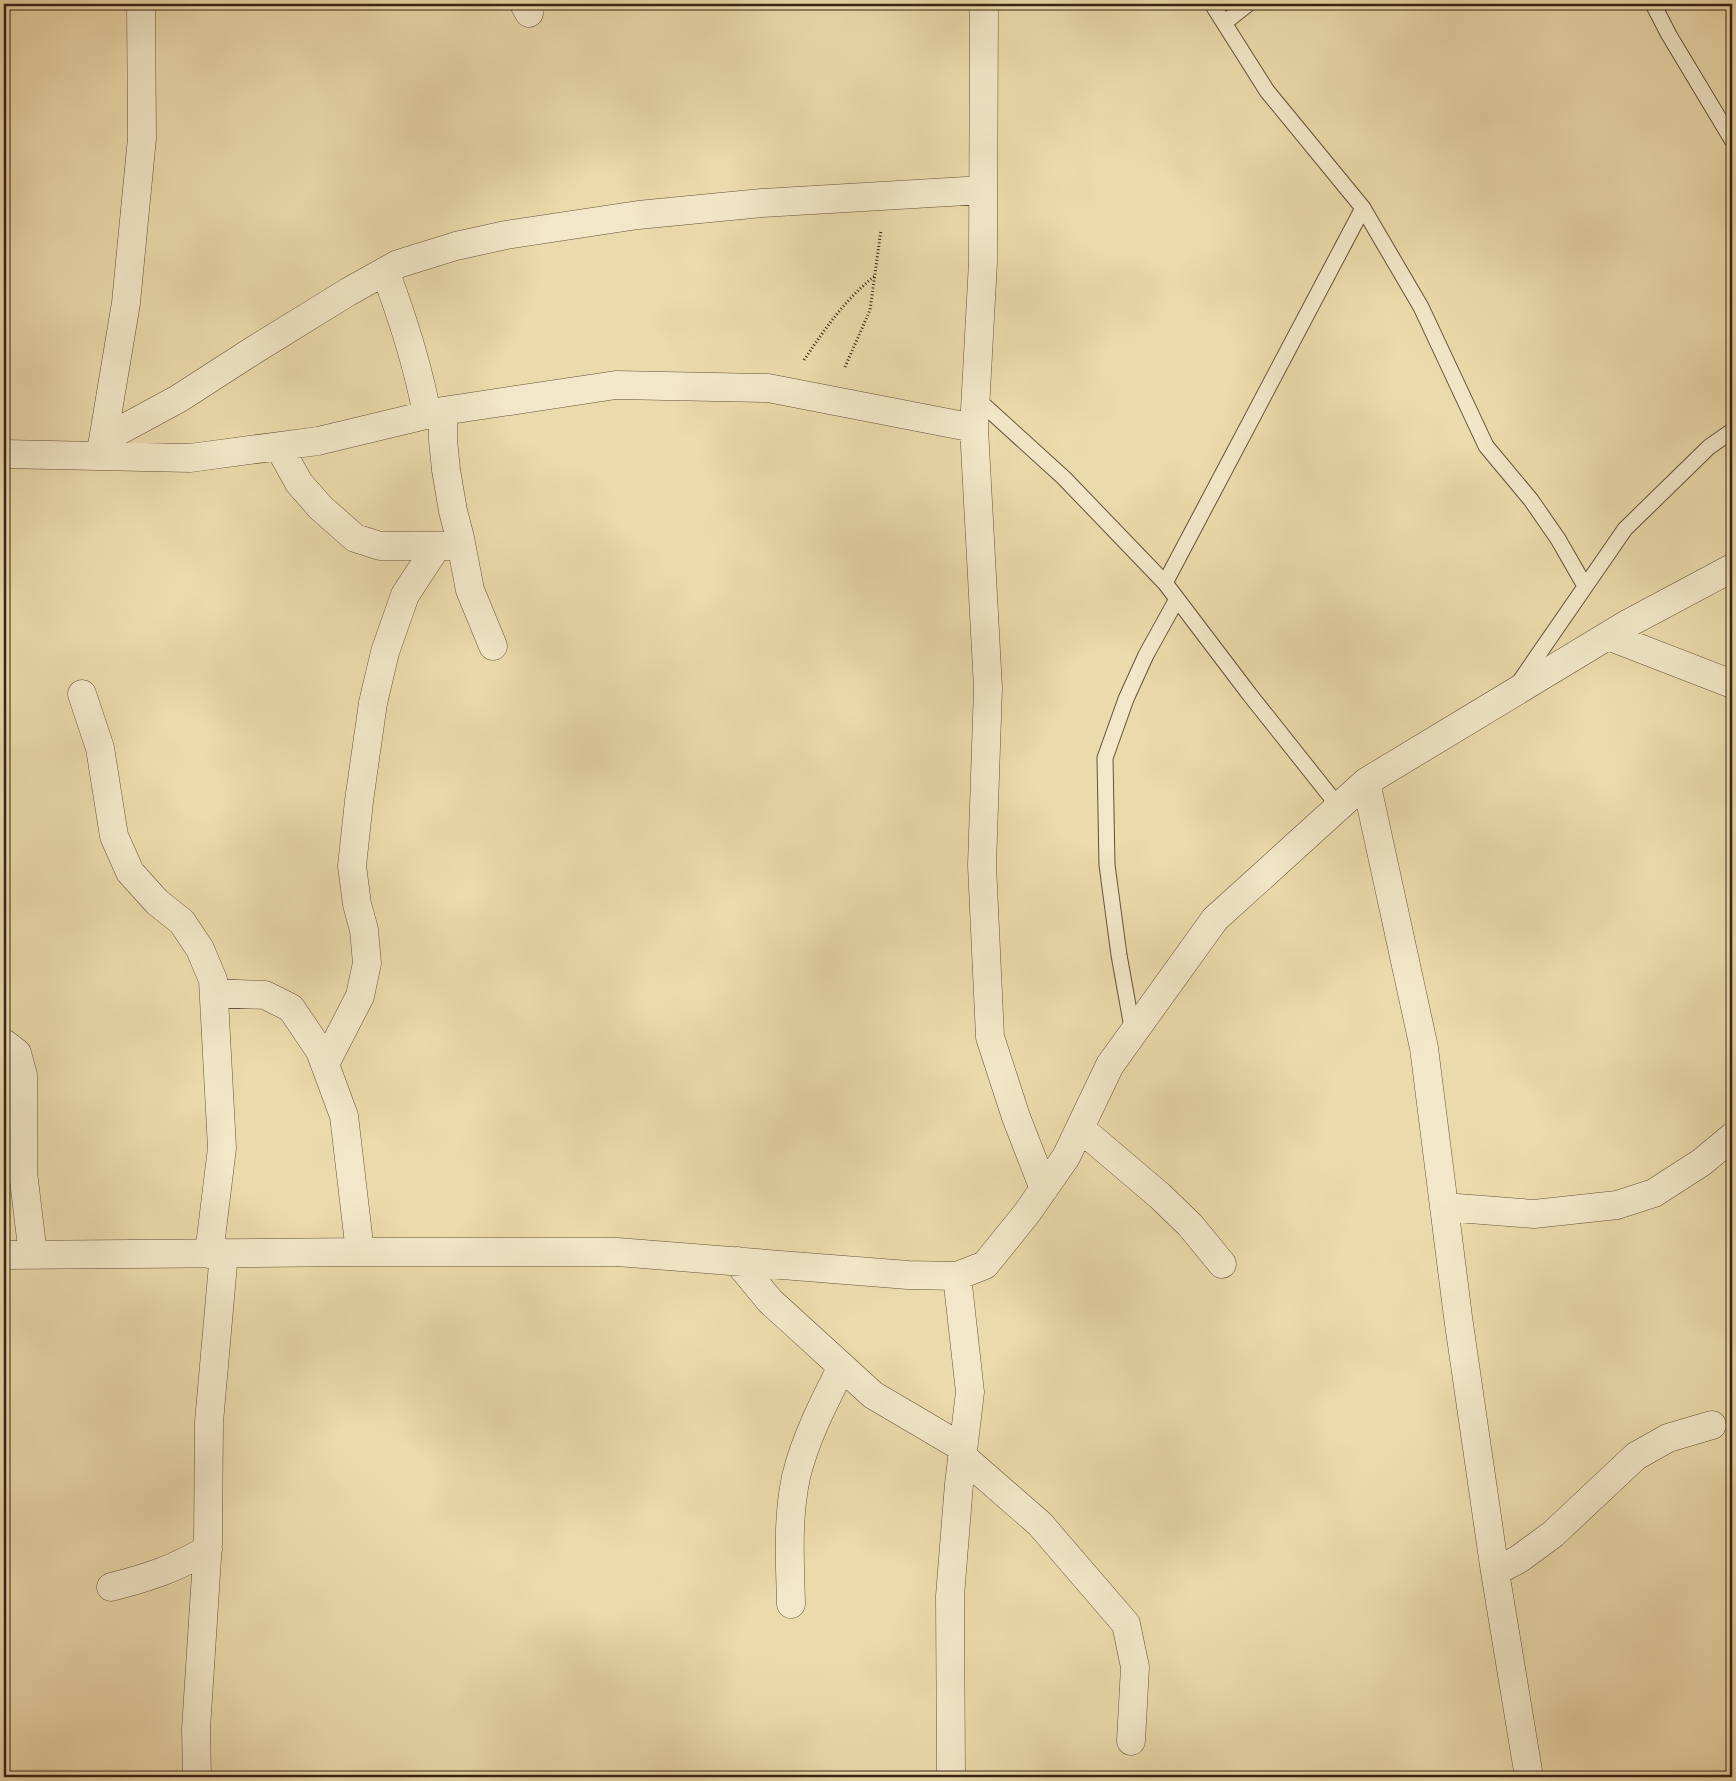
<svg xmlns="http://www.w3.org/2000/svg" width="1736" height="1781" font-family="'IM FELL Double Pica',serif">
  <style>
    .lines { fill: none; stroke-linecap: round; stroke-linejoin: round }
    .service-casing { stroke: #64513a; stroke-width: 17 }
    .minor-casing { stroke: #64513a; stroke-width: 29 }
    .path { stroke: #372315; stroke-width: 3; stroke-dasharray: 1 2.5; stroke-linecap: butt }
    .service { stroke: #f2e7c8; stroke-width: 15 }
    .minor { stroke: #f2e7c8; stroke-width: 28 }
  </style>
  <rect width="100%" height="100%" fill="#ebdaab"/>
  <filter id="stains"><feTurbulence type="fractalNoise" baseFrequency=".004" numOctaves="4"/><feColorMatrix values="0 0 0 0 .2 0 0 0 0 .09 0 0 0 0 .02 0 0 0 .5 -.17"/></filter>
  <radialGradient id="worn" r=".72"><stop offset=".6" stop-color="#630" stop-opacity="0"/><stop offset="1" stop-color="#630" stop-opacity=".3"/></radialGradient>
  <g class="lines">
    <defs>
      <path id="service" d="M1212,4L1267,91L1363,208L1421,307L1486,446L1531,500L1558,539L1585,586
        M1653,4L1669,35L1732,140
        M1224,23L1248,4
        M976,398L1064,478L1165,583L1250,695L1339,807
        M1165,583L1363,208
        M1518,684L1625,529L1709,447L1732,431
        M1133,1033L1119,955L1107,865L1105,758L1126,699L1146,655L1177,599"/>
      <path id="minor" d="M524,4L529,13
        M984,4L983,262L974,428L988,688L982,865L990,1037L1016,1117L1044,1189
        M385,271C403,319 418,365 427,415
        M443,411V440L446,470L453,511L460,538L470,590L493,646
        M104,439L178,399L254,350L348,292L398,264L456,246L506,235L638,215L762,203L983,190
        M279,447L299,483L321,508L355,538L380,546H452
        M101,452L126,303L142,138L141,4
        M4,454L190,458L318,441L443,411L616,385L768,388L974,428
        M1608,636L1732,684
        M82,694L100,748L114,836L130,872L157,902L182,922L200,949L213,980L222,1148L209,1254
        M1366,782L1424,1048L1458,1317L1495,1572L1529,1777
        M214,993L265,995L291,1008L320,1051L344,1116L360,1252
        M4,1043L17,1053L23,1075V1172L33,1255
        M325,1064L360,996L367,963L364,930L357,904L352,866L359,801L373,703L385,652L405,595L437,546
        M1080,1128L1160,1196L1190,1225L1222,1264
        M1444,1207L1534,1214L1617,1205L1654,1193L1702,1162L1732,1137
        M4,1255L360,1252H617L908,1275L957,1276L985,1265L1027,1213L1066,1157L1110,1065L1215,919L1366,782L1629,623L1732,568
        M737,1261L770,1301L873,1395L963,1448
        M962,1456L1040,1524L1126,1624L1135,1667L1131,1741
        M1495,1572L1519,1559L1553,1534L1636,1456L1668,1438L1712,1425
        M111,1587C147,1578 177,1568 208,1549
        M791,1604C790,1562 787,1519 796,1477C805,1439 824,1402 842,1367
        M197,1777L196,1729L208,1543L209,1422L224,1253
        M951,1777L950,1596L959,1484L970,1392L957,1276"/>
    </defs>
    <use href="#service" class="service-casing"/>
    <use href="#minor" class="minor-casing"/>
    <path class="path" d="M804,360C825,329 845,299 875,276
      M845,367L870,310L881,230"/>
    <use href="#service" class="service"/>
    <use href="#minor" class="minor"/>
  </g>
  <rect width="1736" height="1781" fill="none" stroke="#ebdaab" stroke-width="20"/>
  <rect x="5" y="5" width="1726" height="1771" fill="none" stroke="#372315" stroke-width="2.5"/>
  <rect x="10" y="10" width="1716" height="1761" fill="none" stroke="#372315"/>
  <rect width="100%" height="100%" filter="url(#stains)"/>
  <rect width="100%" height="100%" fill="url(#worn)"/>
</svg>
